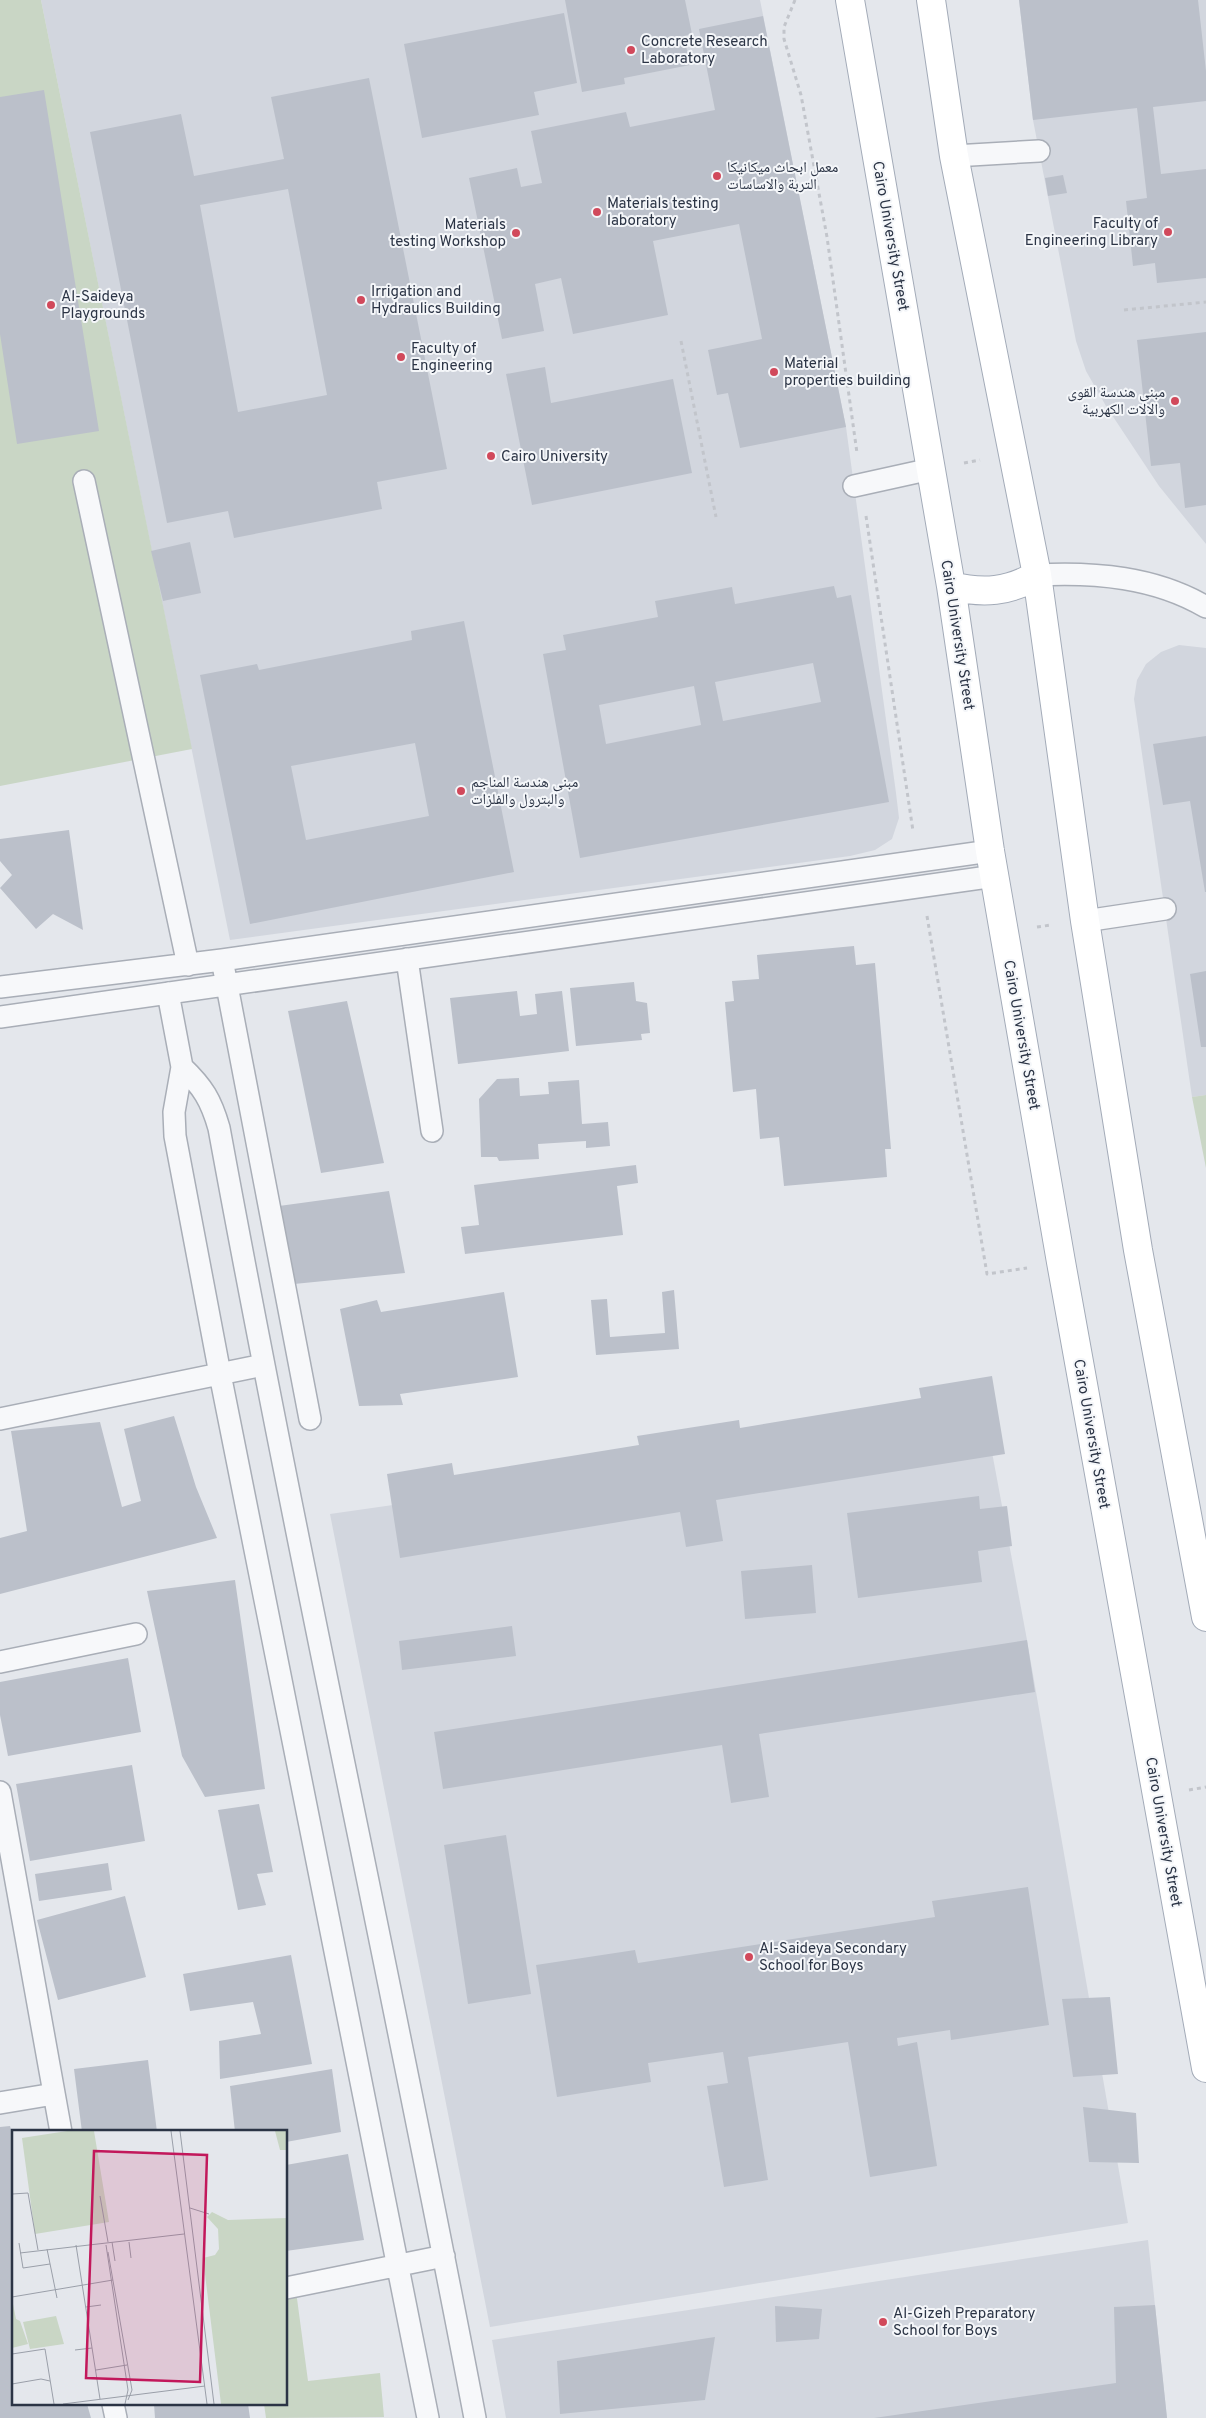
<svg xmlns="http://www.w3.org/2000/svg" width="1206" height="2418" font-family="Overpass,'Noto Naskh Arabic',sans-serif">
  <rect width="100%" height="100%" fill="#e4e7ec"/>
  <path fill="#d2d6de" d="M41,0H760L846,427L896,793L899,818L892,839L875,850L850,856L230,940Z
    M1019,0H1206V544L1159,486L1106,406L1086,371L1076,341L1033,120Z
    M1179,645L1206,648V1095L1192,1097L1134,699L1137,680L1146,664L1161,652Z
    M986,1420L1027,1640L1128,2223L490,2327L330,1514Z
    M1148,2240L1167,2418H506L492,2340Z"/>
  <path fill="#c9d6c5" d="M0,0H41L192,749L0,786Z
    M1206,1095V1168L1192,1097Z
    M296,2291L308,2381L380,2373L384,2417L266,2418L264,2404H286V2293Z"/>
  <path fill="#bbc0ca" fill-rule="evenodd" d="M565,0H685L692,34L684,36L690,65L624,78L625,84L582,92Z
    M1019,0H1198L1206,71V101L1153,107L1161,174L1206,169V278L1157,283L1155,263L1133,266L1126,201L1147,198L1137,108L1033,120Z
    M564,13L577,83L534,92L539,115L422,138L404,44Z
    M763,16L846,427L740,448L728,393L717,395L708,350L762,339L739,224L653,241L668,315L573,334L561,278L535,284L544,331L502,339L469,178L517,168L521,187L542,183L531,131L626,112L630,127L715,110L699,29Z
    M369,78L447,469L377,482L382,509L234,538L228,511L167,523L90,132L181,114L194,176L284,159L271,97ZM288,189L327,395L238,412L200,205Z
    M44,90L99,431L17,444L0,334V97Z
    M1063,175L1067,193L1048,196L1045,178Z
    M1206,332V505L1185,508L1180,463L1151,466L1137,340Z
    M545,367L551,403L673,379L692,473L532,505L506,374Z
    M190,542L201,593L163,601L151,551Z
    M834,586L837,598L851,595L889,802L580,858L543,654L566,650L563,635L658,617L655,601L732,587L735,604ZM813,663L821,702L723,721L715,682ZM694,686L701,725L606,744L599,705Z
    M464,621L514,872L250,924L200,675L257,664L259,670L412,640L411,631ZM415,743L429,816L306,840L291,766Z
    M1206,736V892H1205L1190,801L1163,805L1153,744Z
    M69,830L83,930L53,914L36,929L0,888L12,875L0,861V839Z
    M854,946L856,965L875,963L891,1149H885L887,1177L784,1186L779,1137L760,1139L756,1089L733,1092L725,1002L734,1001L732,981L759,979L757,955Z
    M1206,971V1047H1201L1190,974Z
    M634,982L636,1001L647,1003L650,1033L641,1034L642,1040L576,1046L570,988Z
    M517,991L520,1016L537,1014L535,994L562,991L569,1051L458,1064L450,998Z
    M347,1001L384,1163L321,1173L288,1011Z
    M519,1078L520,1096L549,1094L548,1082L579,1080L582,1124L608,1122L610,1146L586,1148V1141L538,1144L539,1159L499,1161L497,1157H481L479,1099L497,1079Z
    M636,1165L638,1183L617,1186L623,1235L465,1254L461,1227L479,1225L474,1185Z
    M389,1191L405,1273L294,1284L279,1206Z
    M674,1290L679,1349L596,1355L591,1300L607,1299L610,1337L665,1333L662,1292Z
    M504,1292L518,1377L400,1394L403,1405L359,1406L340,1309L377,1300L381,1312Z
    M992,1376L1005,1454L716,1500L723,1541L686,1547L680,1512L400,1558L387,1474L452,1463L454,1475L639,1445L637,1436L739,1420L740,1428L921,1398L919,1388Z
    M174,1416L196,1487L217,1538L0,1594V1538L27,1531L11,1431L100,1422L122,1507L141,1501L124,1429Z
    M979,1496L980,1509L1007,1506L1012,1546L978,1551L982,1582L858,1598L847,1513Z
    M812,1565L816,1613L745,1619L741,1571Z
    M235,1580L265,1789L205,1797L182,1756L147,1591Z
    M512,1626L516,1656L402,1670L399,1641Z
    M1027,1640L1035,1692L759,1734L769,1797L731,1803L722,1745L443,1789L434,1732Z
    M128,1658L141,1732L8,1756L0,1715V1682Z
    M132,1765L145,1841L30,1861L16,1784Z
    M259,1804L273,1872L257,1874L266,1905L238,1910L218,1810Z
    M506,1835L531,1994L468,2004L444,1845Z
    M108,1863L112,1890L39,1901L35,1874Z
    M1028,1887L1049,2025L951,2040L950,2030L897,2038L898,2046L917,2042L937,2166L870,2177L848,2042L748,2057L768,2180L724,2187L707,2086L728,2083L723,2052L648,2063L651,2082L557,2097L536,1965L635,1950L638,1963L935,1917L932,1901Z
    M125,1896L146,1977L58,2000L37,1920Z
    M291,1955L312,2064L220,2079L219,2041L261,2034L253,2002L190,2011L183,1974Z
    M1110,1997L1118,2074L1073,2077L1062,1999Z
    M148,2060L157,2132H82L74,2069Z
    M332,2069L341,2132L286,2142V2132H235L230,2086Z
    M1083,2107L1136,2113L1139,2163L1089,2162Z
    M10,2126L14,2140V2404H87L91,2418H0V2127Z
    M348,2154L364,2240L286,2251V2165Z
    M1155,2305L1167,2418H874L1116,2383L1114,2307Z
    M775,2306L822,2309L819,2339L776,2342Z
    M715,2337L705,2400L560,2414L557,2361Z
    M154,2404H248L250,2418H155Z"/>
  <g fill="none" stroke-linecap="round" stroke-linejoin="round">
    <defs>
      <path id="lane" d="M954,156L1039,151
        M84,481L188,965
        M854,486L931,469
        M1037,575C1095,572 1155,577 1206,607
        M1085,921L1165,909
        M407,959L432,1131
        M224,970L310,1419
        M0,987L222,960L990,851
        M168,993L182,1067L174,1112L175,1136L220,1374L428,2418
        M0,1017L995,876
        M182,1067C203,1087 211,1100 219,1128C298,1559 393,1987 475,2418
        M0,1419L263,1365
        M0,1662L136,1634
        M0,1792L61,2132
        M0,2103L54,2094
        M286,2288L444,2256
        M113,2404L116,2418"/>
      <path id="primary" d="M850,0L951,586L990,851L1061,1262L1206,2068
        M931,0L954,156L1037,575L1085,921L1138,1250L1206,1617
        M951,586C983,594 1009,592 1037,575"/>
    </defs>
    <use href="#lane" stroke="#a9aeb7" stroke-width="24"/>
    <use href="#primary" stroke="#a3abb8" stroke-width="30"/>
    <path stroke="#c2c5cb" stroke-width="3" stroke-dasharray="4 4" stroke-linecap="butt" d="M795,0L784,27V39L801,95L827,237L857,453
      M1124,310L1206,302
      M681,341L716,517
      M964,463L980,460
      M866,516L913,831
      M927,916L987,1274L1027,1268
      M1037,927L1051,925
      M1189,1790L1206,1787"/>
    <use href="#lane" stroke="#f7f8fa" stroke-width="21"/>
    <use href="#primary" stroke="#fff" stroke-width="28"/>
  </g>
  <g fill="#d1495b" stroke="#f4f6f9" stroke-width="2">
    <circle cx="631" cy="50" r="5"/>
    <circle cx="717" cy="176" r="5"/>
    <circle cx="597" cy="212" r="5"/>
    <circle cx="1168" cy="232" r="5"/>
    <circle cx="516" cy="233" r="5"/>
    <circle cx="361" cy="300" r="5"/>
    <circle cx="51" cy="305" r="5"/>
    <circle cx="401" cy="357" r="5"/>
    <circle cx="774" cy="372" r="5"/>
    <circle cx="1175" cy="401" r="5"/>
    <circle cx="491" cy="456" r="5"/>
    <circle cx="461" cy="791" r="5"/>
    <circle cx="749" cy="1957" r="5"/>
    <circle cx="883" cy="2322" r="5"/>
  </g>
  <g text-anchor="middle" stroke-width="4" stroke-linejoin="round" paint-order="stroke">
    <g font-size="15" fill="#2b3445" stroke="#f4f6f9" text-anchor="start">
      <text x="641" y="46">Concrete Research<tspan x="641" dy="17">Laboratory</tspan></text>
      <text x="727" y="172">معمل ابحاث ميكانيكا<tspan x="727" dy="17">التربة والاساسات</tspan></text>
      <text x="607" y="208">Materials testing<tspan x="607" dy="17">laboratory</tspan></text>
      <text x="1158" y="228" text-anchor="end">Faculty of<tspan x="1158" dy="17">Engineering Library</tspan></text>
      <text x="506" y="229" text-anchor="end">Materials<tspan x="506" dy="17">testing Workshop</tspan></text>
      <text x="371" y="296">Irrigation and<tspan x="371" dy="17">Hydraulics Building</tspan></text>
      <text x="61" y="301">Al-Saideya<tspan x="61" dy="17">Playgrounds</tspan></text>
      <text x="411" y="353">Faculty of<tspan x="411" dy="17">Engineering</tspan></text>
      <text x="784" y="368">Material<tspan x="784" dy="17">properties building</tspan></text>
      <text x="1165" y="397" text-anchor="end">مبنى هندسة القوى<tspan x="1165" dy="17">والالات الكهربية</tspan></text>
      <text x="501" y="461">Cairo University</text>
      <text x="471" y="787">مبنى هندسة المناجم<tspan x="471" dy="17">والبترول والفلزات</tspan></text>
      <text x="759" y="1953">Al-Saideya Secondary<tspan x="759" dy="17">School for Boys</tspan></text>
      <text x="893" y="2318">Al-Gizeh Preparatory<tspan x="893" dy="17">School for Boys</tspan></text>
    </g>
    <g font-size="15" fill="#2b3445" stroke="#f4f6f9">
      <text transform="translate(891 236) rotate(80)" y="5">Cairo University Street</text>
      <text transform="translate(958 635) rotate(81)" y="5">Cairo University Street</text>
      <text transform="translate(1022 1035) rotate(80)" y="5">Cairo University Street</text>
      <text transform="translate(1092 1434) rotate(80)" y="5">Cairo University Street</text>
      <text transform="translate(1164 1832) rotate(80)" y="5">Cairo University Street</text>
    </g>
  </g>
  <g transform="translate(12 2130)">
    <rect width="275" height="275" fill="#e4e7ec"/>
    <path d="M55,1H82L97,92L23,104L10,8ZM263,1H275V20H268ZM200,82L216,90L275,88V274H209L191,128L203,125L207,119L206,99L195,87ZM0,169L4,189L8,191L16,214L0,218ZM44,186L52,214L18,219L11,192Z" fill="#c9d6c5"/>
    <path fill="none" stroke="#9a9fa9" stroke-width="1" d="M159,1L195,274M168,1L202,274M0,64L16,63L26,120M88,66L96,112M178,78L197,84M100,112L103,131M117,112L119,128M7,113L11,138L38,134M64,115L88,269M94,115L116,260L113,274M35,119L45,168M96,122L120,260L116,270M8,123L172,104M0,167L101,150M74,177L89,175M63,220L80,218M0,224L33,219L42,274M84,240L115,235M0,254L29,249L38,251M51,274L193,256"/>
    <path fill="#c2185b" fill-opacity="0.15" stroke="#c2185b" stroke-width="2.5" d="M82,21L195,25L188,252L74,248Z"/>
    <rect width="275" height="275" fill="none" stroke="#2b3445" stroke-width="2.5"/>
  </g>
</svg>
